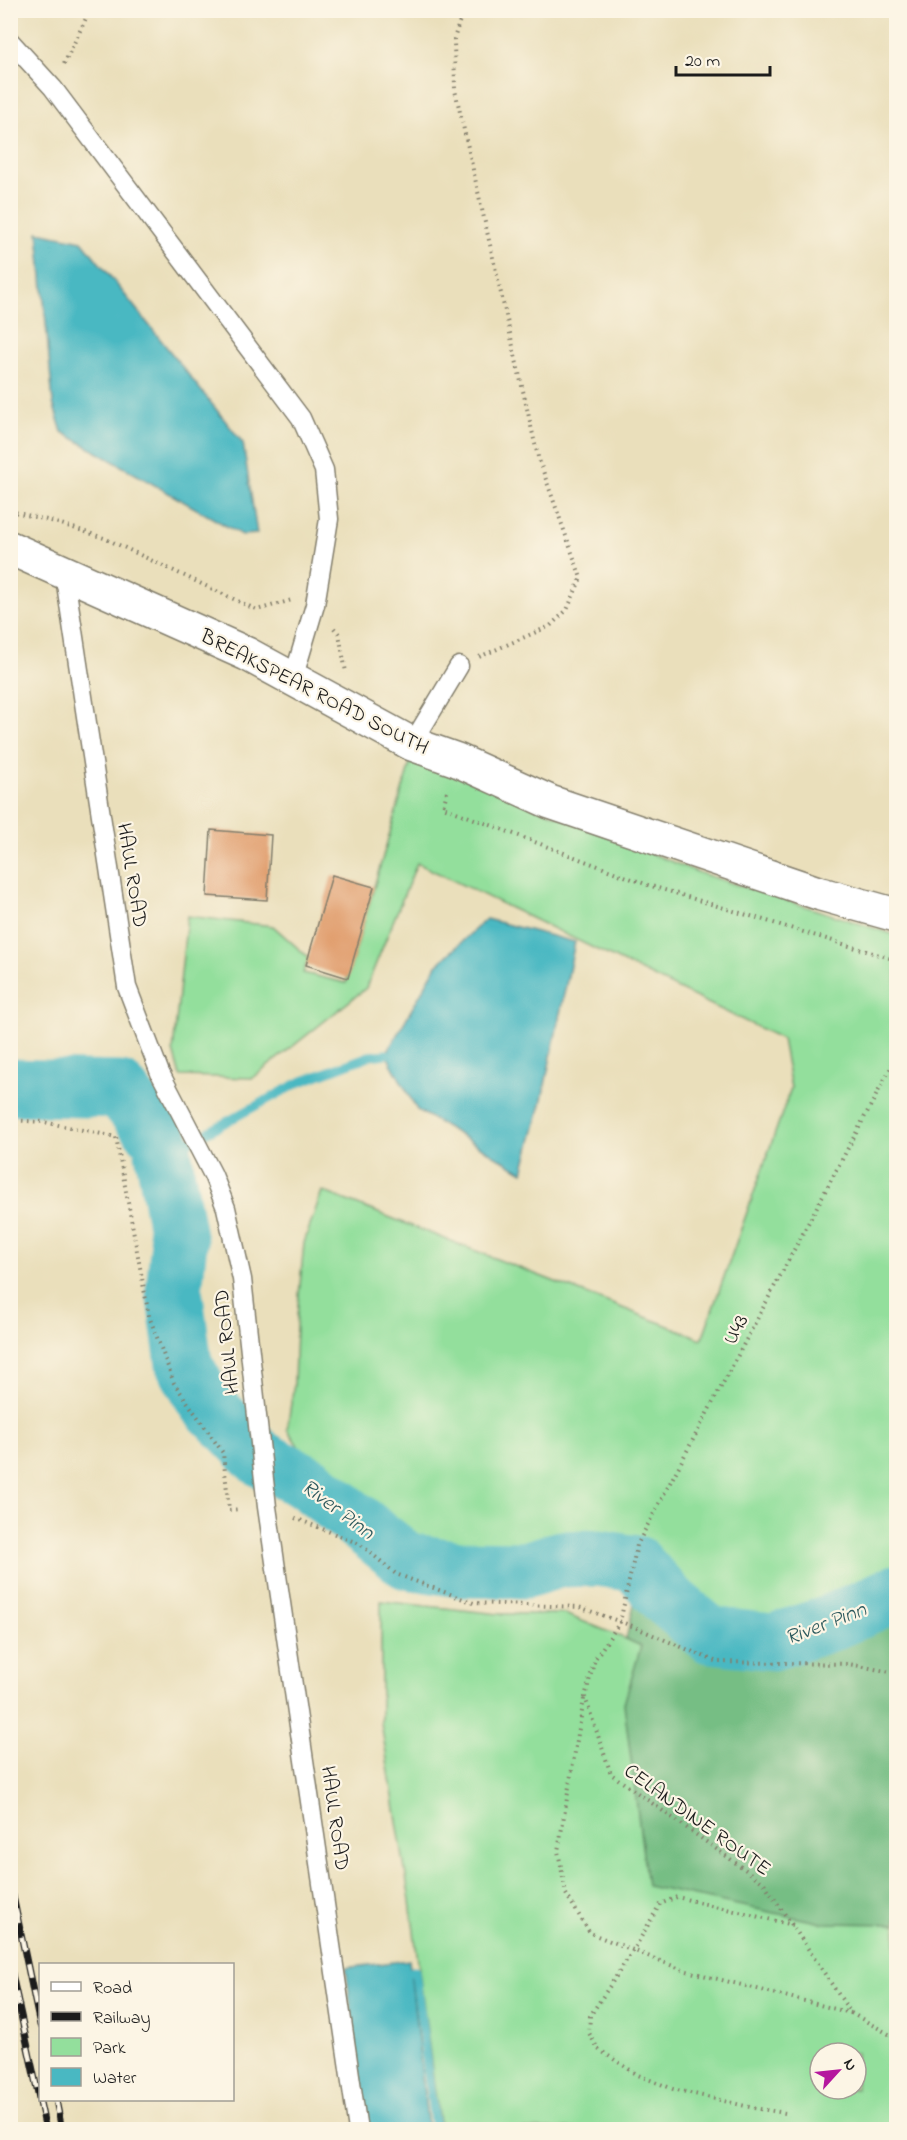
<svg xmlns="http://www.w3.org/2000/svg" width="907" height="2140" font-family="'Indie Flower',sans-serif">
  <rect width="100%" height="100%" fill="#fcf5e5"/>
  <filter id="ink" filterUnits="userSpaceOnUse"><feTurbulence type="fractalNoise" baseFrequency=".0167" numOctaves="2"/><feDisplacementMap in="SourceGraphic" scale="12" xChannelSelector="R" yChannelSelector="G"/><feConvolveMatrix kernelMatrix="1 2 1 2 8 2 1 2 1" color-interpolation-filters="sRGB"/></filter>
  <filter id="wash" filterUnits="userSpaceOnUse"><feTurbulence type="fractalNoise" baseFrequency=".008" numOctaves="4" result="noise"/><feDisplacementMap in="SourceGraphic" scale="24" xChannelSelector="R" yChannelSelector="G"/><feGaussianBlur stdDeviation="1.35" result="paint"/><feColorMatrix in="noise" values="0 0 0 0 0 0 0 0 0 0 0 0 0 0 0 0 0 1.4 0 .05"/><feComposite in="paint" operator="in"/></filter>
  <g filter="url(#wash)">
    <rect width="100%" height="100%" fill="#eadfbb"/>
    <path fill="#93df9c" stroke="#587e5c" stroke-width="1.5" fill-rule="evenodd" d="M412,757L700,873L896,935V1577L824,1615L713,1625L674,1593L645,1556L611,1544L552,1551L522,1560H458L412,1551L351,1506L317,1475L287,1429L294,1384L296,1326L304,1243L322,1191L702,1339L791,1088L782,1039L417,863L366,988L253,1078L180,1076L173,1051L187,916L273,926L309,958L303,973L346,983Z
      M381,1601L499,1614H565L641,1645L896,1701V2129H440L410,1901L381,1723ZM820,2053H856V2089H820Z"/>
    <path fill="#76be84" stroke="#496d50" stroke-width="1.5" d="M645,1556L674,1593L713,1625L824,1615L896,1577V1924L822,1923L647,1886L624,1704L641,1646L626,1639Z"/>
    <path fill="#49b8c2" stroke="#326a6f" stroke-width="1.5" d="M38,232L82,241L243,443L257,534L242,535L62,432L53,403Z
      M486,919L575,942L541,1104L523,1172L417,1110L386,1054L437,965Z
      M409,1960L428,2129H365L346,1968Z"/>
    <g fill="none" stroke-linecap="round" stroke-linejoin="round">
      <path stroke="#49b8c2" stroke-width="9" d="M161,1141L184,1145L298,1083L369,1056L386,1054
        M410,1972L415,1971L435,2130"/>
      <path stroke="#49b8c2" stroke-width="57" d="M10,1087L120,1090L161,1141L179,1242L174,1290L184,1364L206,1403L260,1458L310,1484L407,1561L459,1569L526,1570L561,1559L598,1558L636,1564L667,1599L710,1635L773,1642L828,1624L896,1593"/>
    </g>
    <g id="blocks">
      <path fill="#e09b6b" d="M211,830L271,835L267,900L207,896Z
        M332,875L374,887L348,978L306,965Z"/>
    </g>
  </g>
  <g filter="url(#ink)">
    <use href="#blocks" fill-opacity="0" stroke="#837e6c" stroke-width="1.5"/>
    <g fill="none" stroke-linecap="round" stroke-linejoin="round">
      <defs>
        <path id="service" d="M10,41L53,88L301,418L324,470L329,519L315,605L293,679
          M64,571L127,987L160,1073L213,1175L226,1208L242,1279L267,1507L358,2130
          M412,744L459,666"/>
        <path id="tertiary" d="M10,548L247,654L412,744L457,760L550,802L821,894L896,915"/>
      </defs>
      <use href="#service" stroke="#837e6c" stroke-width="21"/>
      <use href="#tertiary" stroke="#837e6c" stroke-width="36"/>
      <path stroke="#837e6c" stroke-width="4" stroke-dasharray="1.5 4.5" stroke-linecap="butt" d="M463,10L454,39L455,90L538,457L581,578L567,610L550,626L479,657
        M64,64L90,10
        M10,511L55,522L104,538L257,610L292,600
        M334,628L339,634L346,672
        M447,792L443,807L648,885L896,960
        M896,1058L637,1545L620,1622L595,1659L585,1697L611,1774L764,1883L851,2013L896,2038
        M10,1120L44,1122L116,1137L149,1316L174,1383L223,1453L229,1510L241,1509
        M295,1518L360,1544L396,1574L474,1603L579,1607L632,1626L717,1662L849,1664L896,1673
        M584,1699L558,1851L566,1894L590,1933L683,1970L851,2013
        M785,2113L754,2108L673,2089L638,2075L598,2049L589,2033L590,2016L636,1946L660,1904L677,1897L793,1925"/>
      <use href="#service" stroke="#fff" stroke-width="18"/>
      <use href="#tertiary" stroke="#fff" stroke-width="33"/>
      <defs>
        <path id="rail" d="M10,1882L40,2025
          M10,1965L46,2130
          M56,2100L62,2130"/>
      </defs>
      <use href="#rail" stroke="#1c1c1c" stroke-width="7"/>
      <use href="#rail" stroke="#fcf5e5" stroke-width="4.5" stroke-dasharray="14" stroke-linecap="butt"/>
    </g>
  </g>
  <g text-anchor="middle" stroke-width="4.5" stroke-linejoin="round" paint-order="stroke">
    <g font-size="21" fill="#1c1c1c" stroke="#fcf5e5">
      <text transform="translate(315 691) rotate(27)" y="7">BREAKSPEAR ROAD SOUTH</text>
      <text transform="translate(133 875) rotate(81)" y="7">HAUL ROAD</text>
      <text transform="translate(735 1329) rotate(-62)" y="7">U43</text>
      <text transform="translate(226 1342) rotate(-96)" y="7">HAUL ROAD</text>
      <text transform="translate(336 1818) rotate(82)" y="7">HAUL ROAD</text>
      <text transform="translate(698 1819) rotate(36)" y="7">CELANDINE ROUTE</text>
    </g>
    <g font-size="22" font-style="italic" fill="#2e5a5e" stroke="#fcf5e5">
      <text transform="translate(339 1508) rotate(37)" y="8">River Pinn</text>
      <text transform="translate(825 1622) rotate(-21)" y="8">River Pinn</text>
    </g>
  </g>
  <rect width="907" height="2140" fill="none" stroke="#fcf5e5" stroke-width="36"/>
  <rect x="39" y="1963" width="195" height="138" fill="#fcf5e5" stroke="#a29e95" stroke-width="1.5"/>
  <rect x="51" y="1982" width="30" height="9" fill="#ffffff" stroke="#a29e95" stroke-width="1.5"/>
  <text x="93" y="1993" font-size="18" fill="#1c1c1c">Road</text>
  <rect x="51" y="2012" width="30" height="9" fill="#1c1c1c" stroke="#a29e95" stroke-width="1.5"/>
  <text x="93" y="2023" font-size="18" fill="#1c1c1c">Railway</text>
  <rect x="51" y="2038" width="30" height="18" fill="#93df9c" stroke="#a29e95" stroke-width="1.5"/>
  <text x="93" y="2053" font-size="18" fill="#1c1c1c">Park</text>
  <rect x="51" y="2068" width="30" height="18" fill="#49b8c2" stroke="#a29e95" stroke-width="1.5"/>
  <text x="93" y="2083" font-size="18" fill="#1c1c1c">Water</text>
  <g transform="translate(838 2071) rotate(63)"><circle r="28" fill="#fcf5e5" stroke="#a29e95" stroke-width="1.5"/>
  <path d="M0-4.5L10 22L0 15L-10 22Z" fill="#b5179e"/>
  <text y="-9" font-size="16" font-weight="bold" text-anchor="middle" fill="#1c1c1c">N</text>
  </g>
  <path d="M676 66v9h94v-9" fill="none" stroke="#1c1c1c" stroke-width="3"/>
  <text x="685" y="66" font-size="18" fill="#1c1c1c" stroke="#fcf5e5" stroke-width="4.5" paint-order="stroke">20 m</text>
</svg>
